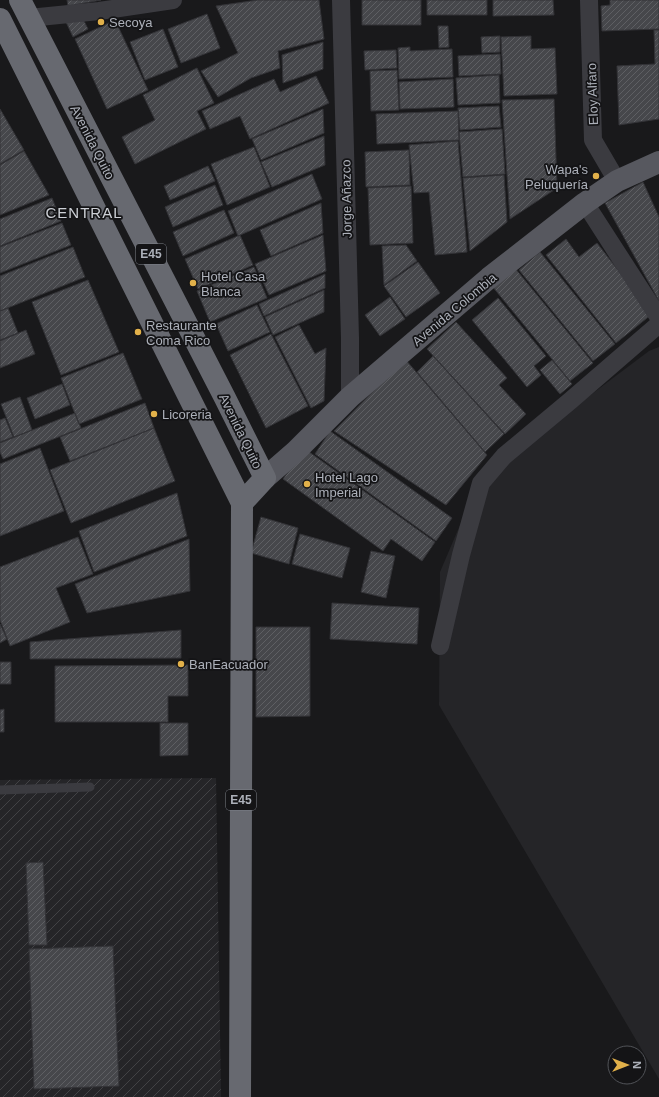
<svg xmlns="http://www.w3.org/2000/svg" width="659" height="1097" font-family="Helvetica,sans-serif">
  <defs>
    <pattern id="industrial-furrows" width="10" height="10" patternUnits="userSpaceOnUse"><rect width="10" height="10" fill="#252528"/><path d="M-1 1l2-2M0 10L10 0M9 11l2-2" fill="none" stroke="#424245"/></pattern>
    <pattern id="building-hatch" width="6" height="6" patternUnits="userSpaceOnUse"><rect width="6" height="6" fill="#46474b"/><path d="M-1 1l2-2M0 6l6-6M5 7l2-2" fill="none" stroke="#5e5f63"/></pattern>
  </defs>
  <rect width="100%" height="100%" fill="#19191b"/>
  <path fill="#252528" d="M659,347V1079L439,705L440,572L480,478L649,351Z"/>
  <path fill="url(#industrial-furrows)" d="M216,778L221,1097H0V780Z"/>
  <path fill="url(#building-hatch)" stroke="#333337" d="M67,0H101L68,6Z
    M258,0H319L324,39L278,51L280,68L251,78L218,97L201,71L238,53L216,6Z
    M362,0H421V25H362Z
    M427,0H487V15H427Z
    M493,0H553L554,15L493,16Z
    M610,0H659V29L602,31L601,6L610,5Z
    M207,14L220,48L181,63L168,29Z
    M81,15L88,29L73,37L66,22Z
    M115,20L148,90L107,109L75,39Z
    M438,26H448L449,47L439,48Z
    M163,29L178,67L145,80L130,42Z
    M654,30H659V119L619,125L617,66L655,64Z
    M500,36V52L482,53L481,37Z
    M531,36V49L555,48L557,94L504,96L501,37Z
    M323,42V69L283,83L282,55Z
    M410,47V51L452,49L453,77L399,79L398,48Z
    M396,50L397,68L365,70L364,51Z
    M500,54L501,74L459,76L458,56Z
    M197,68L214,103L197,111L206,129L135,164L122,137L155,120L143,95Z
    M397,70L399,110L371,111L370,71Z
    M499,75L500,103L458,105L456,78Z
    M316,76L329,103L250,139L240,116L210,129L202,111L274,79L280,92Z
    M453,79L454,107L400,109L399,82Z
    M554,99L557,188L510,219L502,100Z
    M499,106L501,127L460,130L458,108Z
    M0,109L24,150L0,164Z
    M323,109L324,133L261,160L252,139Z
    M458,111L459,140L377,144L376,114Z
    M502,129L505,174L463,177L459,132Z
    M324,136L325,165L272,187L261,162Z
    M458,141L467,252L435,255L429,192L414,193L409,145Z
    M254,147L270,187L227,205L211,164Z
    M409,150L410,185L366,187L365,152Z
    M24,151L49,195L0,215V165Z
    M208,166L215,181L170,200L164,186Z
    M312,174L322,199L238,236L228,211Z
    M504,175L507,222L470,251L463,178Z
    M643,182L659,217V301L605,203Z
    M215,185L223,205L173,227L165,207Z
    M411,186L413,243L370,245L368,188Z
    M52,198L61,221L0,246V219Z
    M321,203L323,233L271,256L260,230Z
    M224,210L234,233L183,256L173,232Z
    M62,223L71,245L0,273V247Z
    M240,235L253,265L198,289L185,259Z
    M323,235L326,271L269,295L255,264Z
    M566,239L579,257L597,243L652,314L616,343L546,255Z
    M406,245L417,261L384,285L382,246Z
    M73,247L85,277L0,311V276Z
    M540,252L615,344L593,361L519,270Z
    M418,262L440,293L406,317L384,286Z
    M254,267L267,298L210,322L197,291Z
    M514,267L593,363L570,381L492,286Z
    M325,274V288L264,316L259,304Z
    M88,280L119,352L61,375L32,302Z
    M324,290V312L273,335L265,317Z
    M390,297L405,319L380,336L365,315Z
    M498,298L546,356L534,366L541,375L527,387L472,320Z
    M257,305L270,332L228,351L216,324Z
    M8,308L18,333L0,340V311Z
    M456,322L507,378L499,385L526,414L505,434L427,349Z
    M299,325L315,354L326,348L324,401L311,408L275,337Z
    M26,330L35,354L0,368V341Z
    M271,334L308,406L266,428L230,355Z
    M123,353L142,399L79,424L61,378Z
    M433,356L504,434L485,452L417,372Z
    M405,359L487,455L446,505L334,431Z
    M552,360L572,384L560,394L540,370Z
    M62,384L70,405L35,419L27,398Z
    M20,397L32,430L14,437L1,404Z
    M145,403L154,428L70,461L60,437Z
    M75,413L81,428L3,459L0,452V443Z
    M5,418L13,437L0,442V420Z
    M154,428L175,481L71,523L50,470Z
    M330,431L452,518L436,541L315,454Z
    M40,448L64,511L0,536V464Z
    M305,449L435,542L422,561L391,539L383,551L283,479Z
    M177,493L187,536L94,572L79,531Z
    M261,517L298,528L289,564L251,553Z
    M300,534L350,548L342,578L292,564Z
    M78,537L93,574L56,588L70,622L10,646L0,620V567Z
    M189,539L190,591L87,613L75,584Z
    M371,551L395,556L386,598L361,592Z
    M332,603L419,608L417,644L330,639Z
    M0,624L7,639L0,643Z
    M256,627H310V716L256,717Z
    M181,630V658L30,659V642Z
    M0,662H11V684H0Z
    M188,665V696H168V722H55V666Z
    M4,709V732H0V710Z
    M160,723H188V755L160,756Z
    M43,862L47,945H29L26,863Z
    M113,946L119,1086L34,1089L29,949Z"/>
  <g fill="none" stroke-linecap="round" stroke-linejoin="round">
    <path stroke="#3b3b40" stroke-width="9" d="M0,790L90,787"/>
    <path stroke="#3b3b40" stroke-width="18" d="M341,0L350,338V397
      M589,0L593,140L617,181
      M29,18L99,11L173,0
      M585,203L659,318
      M440,646L461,555L481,483L504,456L570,401L659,324"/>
    <path stroke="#57585f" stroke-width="22" d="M265,478L296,451L350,397L489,278L585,203L617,181L659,162"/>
    <path stroke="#676970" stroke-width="22" d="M20,0L225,398L265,478L242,503
      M0,19L242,503L240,1097"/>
  </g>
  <g fill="#e2b14a" stroke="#141416" stroke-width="1.5">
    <circle cx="101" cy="22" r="4"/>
    <circle cx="596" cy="176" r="4"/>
    <circle cx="193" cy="283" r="4"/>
    <circle cx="138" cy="332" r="4"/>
    <circle cx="154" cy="414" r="4"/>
    <circle cx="307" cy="484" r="4"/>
    <circle cx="181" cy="664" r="4"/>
  </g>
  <g text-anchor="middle" stroke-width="3.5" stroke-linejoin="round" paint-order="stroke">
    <g fill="#141416" stroke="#7f8289" stroke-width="1">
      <rect x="136" y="244" width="30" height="20" rx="3"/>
      <rect x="226" y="790" width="30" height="20" rx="3"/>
    </g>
    <g font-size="12" font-weight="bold" fill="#adb1ba">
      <text x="151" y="258">E45</text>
      <text x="241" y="804">E45</text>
    </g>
    <g font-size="13" fill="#adb1ba" stroke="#141416" text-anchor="start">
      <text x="109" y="27">Secoya</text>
      <text x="588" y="174" text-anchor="end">Wapa's<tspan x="588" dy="15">Peluquería</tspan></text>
      <text x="201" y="281">Hotel Casa<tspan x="201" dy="15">Blanca</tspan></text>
      <text x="146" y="330">Restaurante<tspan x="146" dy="15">Coma Rico</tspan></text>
      <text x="162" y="419">Licoreria</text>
      <text x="315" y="482">Hotel Lago<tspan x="315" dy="15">Imperial</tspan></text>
      <text x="189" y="669">BanEacuador</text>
    </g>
    <g font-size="13" fill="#adb1ba" stroke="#141416">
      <text transform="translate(592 94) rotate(-92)" y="5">Eloy Alfaro</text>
      <text transform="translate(93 142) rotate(63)" y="5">Avenida Quito</text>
      <text transform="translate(346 199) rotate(-91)" y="5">Jorge Añazco</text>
      <text transform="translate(454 309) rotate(-40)" y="5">Avenida Colombia</text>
      <text transform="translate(241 431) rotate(64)" y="5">Avenida Quito</text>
    </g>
    <g font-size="15" letter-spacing="1" fill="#cdd0d6" stroke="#141416">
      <text x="84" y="218">CENTRAL</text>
    </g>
  </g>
  <g transform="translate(627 1065) rotate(90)"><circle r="19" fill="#141416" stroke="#515358"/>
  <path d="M0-3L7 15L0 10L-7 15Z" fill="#e2b14a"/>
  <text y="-6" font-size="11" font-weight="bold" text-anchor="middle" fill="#adb1ba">N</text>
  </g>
</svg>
